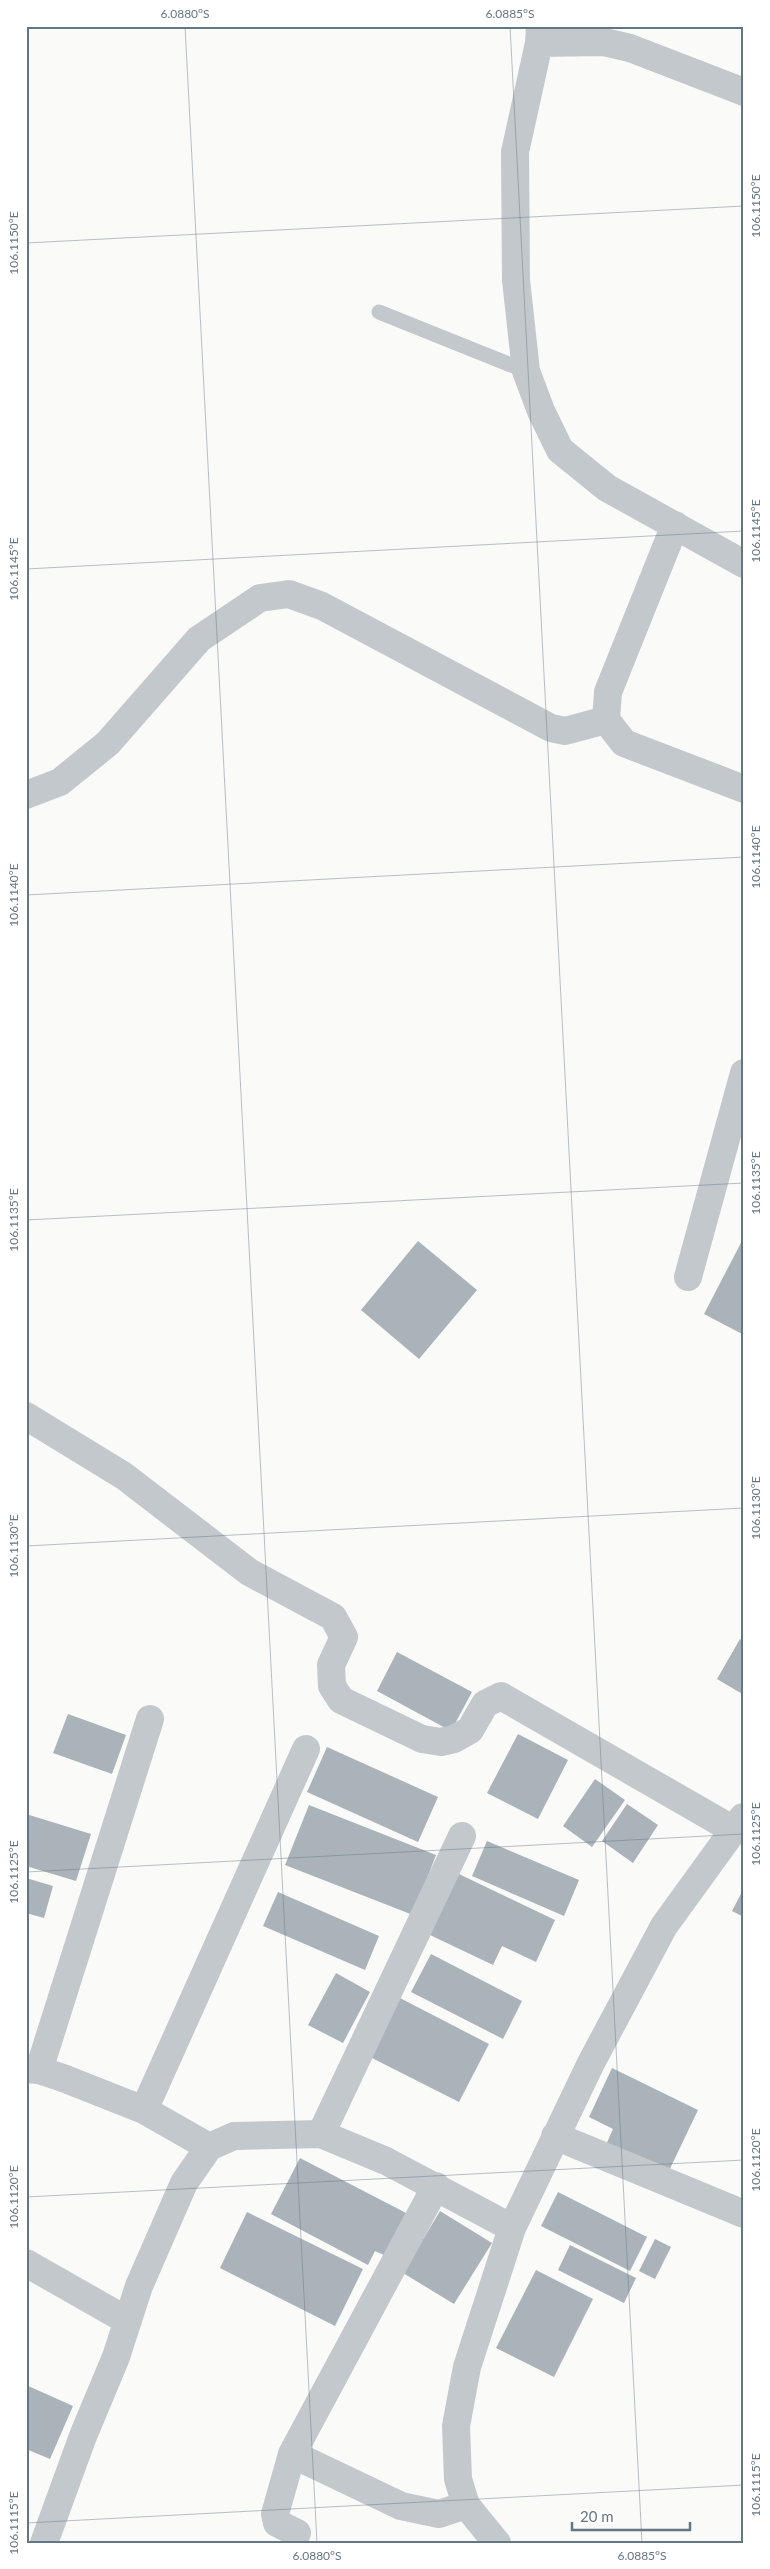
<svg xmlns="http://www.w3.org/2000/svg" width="770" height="2569" font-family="Lato,sans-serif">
  <rect width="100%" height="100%" fill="#fafaf8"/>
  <path fill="#aab3b9" d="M744,1237V1335L704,1314Z
    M418,1241L477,1290L419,1359L361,1310Z
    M740,1639L744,1642V1695L717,1679Z
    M397,1652L472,1692L451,1731L377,1691Z
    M68,1714L126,1735L112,1774L53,1753Z
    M518,1734L568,1760L538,1819L487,1793Z
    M327,1747L438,1797L418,1842L307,1792Z
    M595,1779L625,1800L592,1847L563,1826Z
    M627,1804L658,1825L633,1863L602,1841Z
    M309,1805L436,1855L413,1915L285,1865Z
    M26,1814L91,1834L76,1881L26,1866Z
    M487,1841L579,1880L564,1916L472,1876Z
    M459,1874L555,1920L536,1962L502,1946L493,1965L430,1935Z
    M26,1878L53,1886L44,1918L26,1913Z
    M744,1888V1917L732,1911Z
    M278,1892L379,1936L365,1970L263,1926Z
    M431,1954L522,2001L503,2039L411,1992Z
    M336,1973L370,1992L343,2043L308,2025Z
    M398,1997L489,2044L459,2102L368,2056Z
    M612,2068L698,2110L666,2177L605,2147L613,2129L589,2117Z
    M300,2158L406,2213L384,2255L375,2251L368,2265L271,2214Z
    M558,2192L647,2237L630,2271L541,2226Z
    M440,2211L492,2243L454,2304L403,2273Z
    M247,2212L363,2269L335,2326L220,2268Z
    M655,2239L671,2247L655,2279L639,2271Z
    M570,2245L636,2278L624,2303L558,2270Z
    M536,2270L593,2299L554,2377L496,2348Z
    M26,2385L73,2406L50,2459L26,2449Z"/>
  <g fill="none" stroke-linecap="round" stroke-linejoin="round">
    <path stroke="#c3c8cc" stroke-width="15" d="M379,312L526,371"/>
    <path stroke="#c3c8cc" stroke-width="28" d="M540,26L539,43L515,152L516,280L526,371L541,411L560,450L607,488L744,564
      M539,43L604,42L630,48L744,92
      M675,525L608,692L606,720L624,743L744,789
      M26,795L60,782L108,743L199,639L260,598L289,594L322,606L551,728L565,731L606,720
      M688,1277L744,1073
      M26,1416L124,1476L249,1572L333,1617L344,1637L331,1665L332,1686L341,1700L422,1739L441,1742L454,1739L470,1730L485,1704L501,1696L732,1829
      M26,2069L39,2070L63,2078L144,2110L209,2147
      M39,2070L150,1719
      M144,2110L306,1749
      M321,2134L462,1836
      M555,2136L744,2214
      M26,2263L128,2321
      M292,2454L401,2506L439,2514L466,2505
      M297,2533L277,2523L275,2514L292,2454L436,2186
      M44,2543L83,2436L116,2357L139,2286L184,2183L209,2147L234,2136L321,2134L386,2161L512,2228
      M497,2543L466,2505L458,2479L456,2426L467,2367L512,2228L591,2063L664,1926L743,1817"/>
  </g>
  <path fill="none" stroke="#657683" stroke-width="1" stroke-opacity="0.45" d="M185,26L317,2543M510,26L642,2543M26,243L744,206M26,569L744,531M26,895L744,857M26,1220L744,1183M26,1546L744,1508M26,1872L744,1834M26,2197L744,2160M26,2523L744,2485"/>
  <rect width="770" height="2569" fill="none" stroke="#ffffff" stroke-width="55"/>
  <path d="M572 2522v8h118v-8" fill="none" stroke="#657683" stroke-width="2.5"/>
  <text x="580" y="2522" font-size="15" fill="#657683" stroke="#ffffff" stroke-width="4" paint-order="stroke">20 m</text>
  <rect x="28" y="28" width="714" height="2514" fill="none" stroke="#657683" stroke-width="2"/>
  <g font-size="12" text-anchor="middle" fill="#657683">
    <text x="185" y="18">6.0880°S</text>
    <text x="510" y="18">6.0885°S</text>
    <text transform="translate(756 206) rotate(-90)" y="4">106.1150°E</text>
    <text transform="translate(14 243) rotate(-90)" y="4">106.1150°E</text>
    <text transform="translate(756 531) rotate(-90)" y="4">106.1145°E</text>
    <text transform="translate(14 569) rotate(-90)" y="4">106.1145°E</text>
    <text transform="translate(756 857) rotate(-90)" y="4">106.1140°E</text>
    <text transform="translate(14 895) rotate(-90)" y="4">106.1140°E</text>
    <text transform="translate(756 1183) rotate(-90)" y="4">106.1135°E</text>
    <text transform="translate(14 1220) rotate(-90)" y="4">106.1135°E</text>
    <text transform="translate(756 1508) rotate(-90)" y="4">106.1130°E</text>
    <text transform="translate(14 1546) rotate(-90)" y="4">106.1130°E</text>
    <text transform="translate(756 1834) rotate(-90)" y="4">106.1125°E</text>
    <text transform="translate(14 1872) rotate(-90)" y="4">106.1125°E</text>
    <text transform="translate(756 2160) rotate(-90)" y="4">106.1120°E</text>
    <text transform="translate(14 2197) rotate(-90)" y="4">106.1120°E</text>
    <text transform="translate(756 2485) rotate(-90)" y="4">106.1115°E</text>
    <text transform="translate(14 2523) rotate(-90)" y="4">106.1115°E</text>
    <text x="317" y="2560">6.0880°S</text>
    <text x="642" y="2560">6.0885°S</text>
  </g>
</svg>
